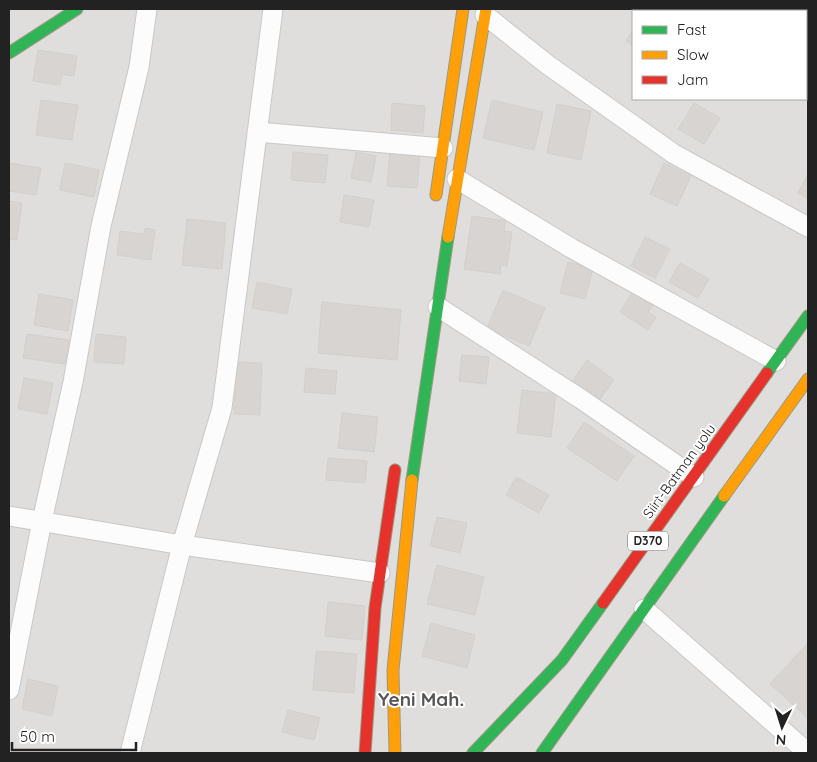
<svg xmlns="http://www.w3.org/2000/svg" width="817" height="762" font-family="Quicksand,sans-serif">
  <rect width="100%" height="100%" fill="#f0eeeb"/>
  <path fill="#dfdedc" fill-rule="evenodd" d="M9,9H808V753H9ZM633,11H806V99H633Z"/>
  <path fill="#d7d4d2" stroke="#d3d0cc" d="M647,9H660L664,11H645Z
    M754,9H793L792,11H753Z
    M806,20L808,21V48L806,47Z
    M633,30V46L626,41Z
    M38,50L77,56L74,76L62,74L60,85L33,81Z
    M41,100L78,105L72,140L36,135Z
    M492,100L543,112L534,150L483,138Z
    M392,103L425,106L423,133L391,130Z
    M694,103L720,118L704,144L678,129Z
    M557,104L591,111L581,160L547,153Z
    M390,150L420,153L417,188L387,186Z
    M293,152L328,155L325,183L291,180Z
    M356,152L376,156L371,182L351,178Z
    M9,163L41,168L36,195L9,191Z
    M65,163L99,170L94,197L60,190Z
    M664,163L691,176L677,206L650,194Z
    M808,174V199L798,193Z
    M344,195L374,200L369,227L340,222Z
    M9,201L22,203L17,240L9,239Z
    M472,216L506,221L504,231L512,232L507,266L501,265L500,274L464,269Z
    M187,219L226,223L222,269L182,265Z
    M145,228L155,230L151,260L117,255L120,231L144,234Z
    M645,237L670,249L655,278L631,266Z
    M568,262L593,268L585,299L560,293Z
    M680,263L709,279L698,298L669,282Z
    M257,282L292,289L287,314L252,308Z
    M503,290L545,308L529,346L487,328Z
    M633,291L654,304L648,312L656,317L648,330L620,312Z
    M39,294L73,300L68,331L34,325Z
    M322,302L401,310L397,360L318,353Z
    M27,334L69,340L65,364L23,358Z
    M96,334L126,337L124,364L94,362Z
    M462,355L489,357L486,384L459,381Z
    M587,360L614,380L598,402L571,383Z
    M236,362L262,363L260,415L234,414Z
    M306,368L337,371L335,394L304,392Z
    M24,378L53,383L47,414L18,409Z
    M522,390L556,394L551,437L517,433Z
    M342,413L378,417L374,452L338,448Z
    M584,422L634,456L617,481L567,448Z
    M328,458L367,461L365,483L326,480Z
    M516,477L549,495L539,513L506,495Z
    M437,517L467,523L460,553L430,546Z
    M437,565L484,577L475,615L427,604Z
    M328,602L365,606L362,640L325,636Z
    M431,623L475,635L467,668L422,656Z
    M808,643V718L770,684Z
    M316,651L357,654L354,693L313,690Z
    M28,679L58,686L52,716L22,709Z
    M288,710L320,718L314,740L282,732Z"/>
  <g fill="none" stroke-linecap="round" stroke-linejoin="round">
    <defs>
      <path id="street" d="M697,9L702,11
        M485,15L548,65L674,154L808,227
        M806,66L808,67
        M257,132L443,148
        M457,179L571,248L776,361
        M438,307L581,399L694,477
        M9,516L182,545L380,573
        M644,609L808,753
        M9,690L42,521L73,382L101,226L139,67L147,9
        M130,753L182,545L222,408L273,9"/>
      <path id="fast" d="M9,53L77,9
        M767,373L808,316
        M412,480L448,237
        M473,753L562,660L603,603
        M542,753L724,496"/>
      <path id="slow" d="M436,195L463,9
        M448,237L486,9
        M724,496L808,379
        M395,753L393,670L412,480"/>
      <path id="jam" d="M603,603L767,373
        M365,753L375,608L395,470"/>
    </defs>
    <use href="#street" stroke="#c9c8c7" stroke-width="21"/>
    <use href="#fast" stroke="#999a82" stroke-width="13"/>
    <use href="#slow" stroke="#999a82" stroke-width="13"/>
    <use href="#jam" stroke="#999a82" stroke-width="13"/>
    <use href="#street" stroke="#fdfcfc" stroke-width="19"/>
    <use href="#fast" stroke="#30b455" stroke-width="11"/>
    <use href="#slow" stroke="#ff9f0a" stroke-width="11"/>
    <use href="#jam" stroke="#e5322d" stroke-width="11"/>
  </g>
  <g text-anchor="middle" stroke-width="4" stroke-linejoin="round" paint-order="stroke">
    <rect fill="#fff" stroke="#646464" stroke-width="1" x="628" y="531.5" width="40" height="19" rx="4"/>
    <g font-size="12" font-weight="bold" fill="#222">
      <text x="648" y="545">D370</text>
    </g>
    <g font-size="14" fill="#222" stroke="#fff">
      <text transform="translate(679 471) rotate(-54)" y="5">Siirt-Batman yolu</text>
    </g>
    <g font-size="19" font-weight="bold" fill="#555" stroke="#fff">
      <text x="421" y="706">Yeni Mah.</text>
    </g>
  </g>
  <rect width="817" height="762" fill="none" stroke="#222222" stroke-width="20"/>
  <rect x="632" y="10" width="175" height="90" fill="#ffffff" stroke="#a7a7a7"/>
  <rect x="642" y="26" width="25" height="8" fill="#30b455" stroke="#a7a7a7"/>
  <text x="677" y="35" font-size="15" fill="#222222">Fast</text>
  <rect x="642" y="51" width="25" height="8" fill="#ff9f0a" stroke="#a7a7a7"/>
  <text x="677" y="60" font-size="15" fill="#222222">Slow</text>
  <rect x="642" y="76" width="25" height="8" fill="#e5322d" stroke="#a7a7a7"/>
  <text x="677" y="85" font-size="15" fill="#222222">Jam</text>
  <g transform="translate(782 727) rotate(184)" stroke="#ffffff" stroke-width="4" paint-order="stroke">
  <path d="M0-4L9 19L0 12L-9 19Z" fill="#222222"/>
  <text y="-8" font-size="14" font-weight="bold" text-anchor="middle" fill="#222222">N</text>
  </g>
  <path d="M12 742v8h124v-8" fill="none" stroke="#222222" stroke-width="2.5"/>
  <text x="20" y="742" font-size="15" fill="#222222" stroke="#ffffff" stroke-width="4" paint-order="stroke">50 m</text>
</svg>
